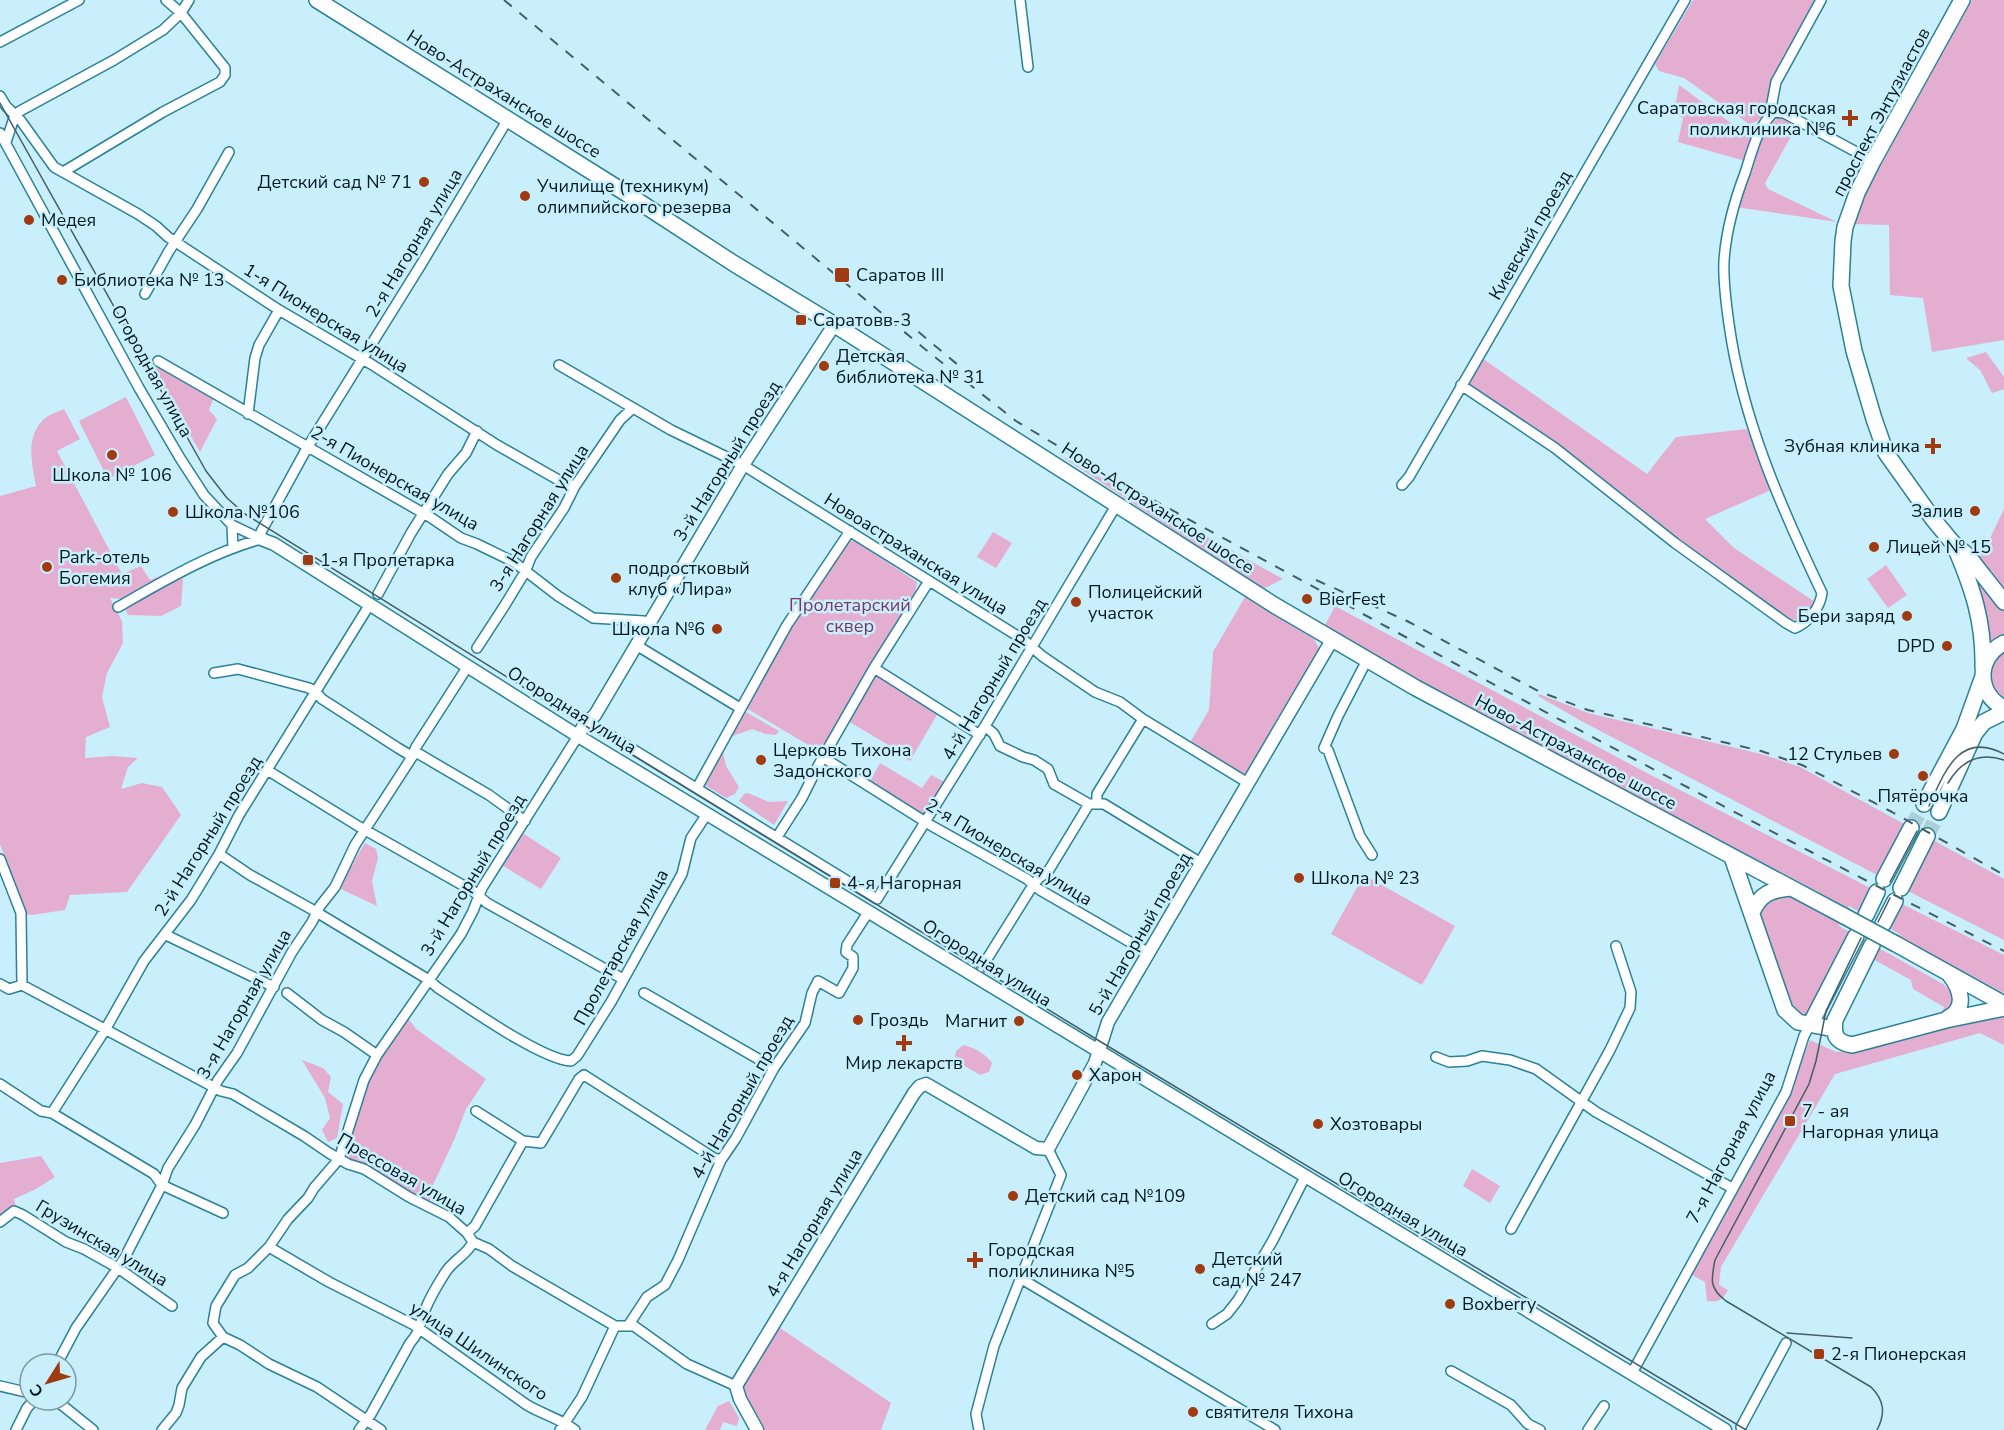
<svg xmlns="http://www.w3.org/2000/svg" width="2004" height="1430" font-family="'Nunito Sans',sans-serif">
  <rect width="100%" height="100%" fill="#c9effc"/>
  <path fill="#e4aed1" d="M1693,0H1817L1771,82L1768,102L1762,117L1756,122L1749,124L1684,78L1659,71L1655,64Z
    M1972,0H2004V340L1932,352L1923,298L1890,295L1889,225L1853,224L1864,196Z
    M1679,85L1750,137L1751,146L1745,161L1678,142L1683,118L1674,113Z
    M1783,117L1798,124L1765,183L1768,189L1837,222L1736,207L1768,123Z
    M1986,352L2004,377V389L1992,393L1980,370L1966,358Z
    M1482,358L1647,474L1676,437L1747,429L1771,490L1705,519L1734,548L1815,602L1805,619L1799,621L1787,618L1738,584L1467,384Z
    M160,364L214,397L209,410L217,419L200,452L154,372Z
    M126,397L155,455L108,479L79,421Z
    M64,409L80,439L57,451L122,574L141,566L150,580L169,572L183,579L181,606L161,616L128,615L121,599L110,598L122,621L123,643L107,673L102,697L110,727L86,737L85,758L112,756L138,758L128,767L121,789L142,783L162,787L181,815L127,892L70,895L65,910L32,915L24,914L0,844V496L36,486C32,464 25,438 43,420C48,415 57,412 64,409Z
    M1058,454L1283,579L1263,589Z
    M2004,509V595L1976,559L1983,553Z
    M993,532L1012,543L996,568L977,557Z
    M847,541H855L917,582L915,594L874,658L820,752L746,708L809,597Z
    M1966,560L2004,609V635L1989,645Z
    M1886,565L1907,595L1888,608L1867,579Z
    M1245,597L1314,639L1320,650L1247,776H1243L1191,741L1209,710L1213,652Z
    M1335,606L1645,772L1872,889L1860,912L1849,906L1848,908L1420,681L1324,627Z
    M2004,652V697C1987,685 1986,663 2004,652Z
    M878,676L938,713L910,761L889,749L890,746L848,721L874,677Z
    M1539,694L1588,713L1761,754L1800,767L1906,825L1879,876L1583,722L1538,696Z
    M746,712L779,731L776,735L765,734L752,729L730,737Z
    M723,752L726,766L739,787L735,794L726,798L705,785Z
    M880,763L922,788L931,775L945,782L926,814L921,816L869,783Z
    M748,793L769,802L788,801L774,825L739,801L744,794Z
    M521,832L561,858L541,889L500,864Z
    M1931,839L2004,879V940L1904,889Z
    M365,843L376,849L378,858L372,881L377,906L341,889L349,870Z
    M1364,875L1455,926L1422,985L1331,934Z
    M1784,893L1840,922L1839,926L1853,934L1810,1015L1803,1018L1788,1007L1757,912L1758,905Z
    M1898,902L2004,955V993L1899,938L1901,935L1886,926Z
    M1877,947L1943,984L1951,992L1954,1000L1950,1009L1942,1013L1944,1007L1913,989L1911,980L1871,958Z
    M2004,1014V1045L1980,1033L1835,1074L1721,1267L1719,1285L1728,1290C1722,1301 1719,1302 1707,1301L1705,1282L1690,1274L1788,1093L1810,1040L1836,1052L1854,1050L1943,1026Z
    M408,1018L416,1029L486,1079L466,1109L455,1138L431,1189L430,1206L344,1158L343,1153L366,1081L381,1056Z
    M963,1045C974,1047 986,1054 992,1063L989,1072L980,1075L961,1064L955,1057L956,1051Z
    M302,1060L323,1068L331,1077L328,1092L343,1104L337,1138L328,1142L322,1130L330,1118L325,1098Z
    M41,1156L55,1177L36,1189L14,1199L16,1207L0,1219V1163Z
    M1472,1169L1500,1186L1490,1203L1463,1186Z
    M777,1326L891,1403L881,1430H760C752,1413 741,1397 745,1377Z
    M729,1401L739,1418L737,1426L723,1422L720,1430H705L718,1406Z"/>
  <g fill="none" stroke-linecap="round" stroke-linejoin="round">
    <path stroke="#abcfdb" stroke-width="15" stroke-dasharray="15 8" stroke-linecap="butt" d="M1911,828L1924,804
      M1927,836L1939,812"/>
    <defs>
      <path id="minor" d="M1020,0L1028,67
        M0,42L79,0
        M0,96L6,106L21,121L54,167L138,214L156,226L168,237L279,310L371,364L497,445L562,482L575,486
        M1774,112L1784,113L1873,161
        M0,133L139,388L180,458L204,495L232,525L261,539
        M6,142L15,115L20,111L114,60L163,30L181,13L189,0
        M63,172L163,112L220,82L225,75V68L181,13L166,0
        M145,294L169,251L197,209L229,152
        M158,361L430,517L461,538L477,544L514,562L558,596L593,618L644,621L649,624
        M559,365L671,430L743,465L1024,640L1042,656L1095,692L1120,702L1143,719L1248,783
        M1461,385L1555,448L1675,543L1786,623L1795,628C1809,622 1820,608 1822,593C1781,507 1742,419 1729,324C1726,303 1723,282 1724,261C1726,230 1734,202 1745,173C1752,152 1757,127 1774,112L1772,103L1776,82L1821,0
        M248,414L255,358L259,345L279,310
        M1402,485L1409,477L1685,0
        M232,525L233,548
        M261,539V532L307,448L422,263L508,119
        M378,594L411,533L448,474L466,453L477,431
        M118,607C162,582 212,552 261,539
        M636,645L740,708
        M477,648L505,605L525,572L531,557L564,508L575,486L620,420L633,408
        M1367,660L1338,716L1324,748L1328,750L1360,836L1372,855
        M874,668L980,735
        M214,673L238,669L309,688L316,692L322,699L398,748L408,754H419L489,795L525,821
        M589,720L595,726L877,899L985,726L1117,504
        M985,726L994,734L1000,746L1023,757L1034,760L1048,769L1054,784L1089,804H1104L1201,863
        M824,758L932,826L1027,879L1040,890L1149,953
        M267,770L358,826L473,891L487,903L623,979
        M697,788L787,625L850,531
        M1097,803V794L1143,719
        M777,837L802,798L818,766L874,668L929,581
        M219,854L250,875L313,910L429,980L438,988C466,1006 542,1060 571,1061L577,1056L611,1002L682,874L691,838L707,814
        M0,859L21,913L22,985
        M166,935L274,987
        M982,967L1030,890L1038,879L1049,870L1089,804
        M0,984L9,989L22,985L221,1091L233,1094L304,1136L329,1153L348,1164L364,1169L409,1197L449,1217L467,1233L473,1242L489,1249L512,1266L615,1326H634L687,1364L736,1386
        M287,993L322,1020L344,1032L377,1055
        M644,993L774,1068
        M1436,1057L1449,1062L1467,1061L1482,1056L1510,1060L1536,1069L1596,1112L1732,1188
        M0,1084L41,1111L52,1113L154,1174L162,1185L223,1213
        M476,1111L523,1141
        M52,1113L105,1030L144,961L191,900L219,854L239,815L370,604
        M0,1222L14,1211L23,1215L66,1242L84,1249L118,1268L172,1306
        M1511,1229L1610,1050L1630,1008L1631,992L1616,946
        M467,1233L475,1226L523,1141L541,1143L579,1079L584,1075L714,1158L721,1160
        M269,1247L329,1282L414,1325L527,1405C544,1415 559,1418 575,1430
        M1020,1278L1275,1430
        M1212,1324L1227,1314L1238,1300L1273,1240L1305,1177
        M628,1326L647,1297L665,1285L678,1260L721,1160L736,1138L774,1068L805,1023L812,993L818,981L839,993L853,968V957L846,952L847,945L869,911
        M223,1337L240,1345L269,1364L317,1387L381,1430
        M57,1364L76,1328L124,1259L162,1185L168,1168L195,1125L218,1080L237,1053L292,952L312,922L320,906L335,887L355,845L412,757L416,747L468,666
        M1451,1371L1511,1405L1528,1424L1540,1430
        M1632,1373L1786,1092L1804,1036L1811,1023
        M0,1386L30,1393
        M53,1400L62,1405L93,1430
        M1741,1427L1786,1343
        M16,1430L27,1408L34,1400
        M162,1430L176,1413L179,1405L182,1388L201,1357L223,1337L213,1323L216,1306L235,1275L248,1268L269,1247L288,1219L308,1198L314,1188L339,1159L364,1080L377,1055L461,934L473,911L482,888L578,736
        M359,1430L371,1414L410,1343C421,1331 419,1324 425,1310C430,1297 438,1284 445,1273C452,1261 468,1254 473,1242
        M560,1430L582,1397L615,1326
        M979,1430L976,1414L994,1346L1061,1175L1048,1149
        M1588,1430L1604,1406"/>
      <path id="tertiary" d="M261,539L274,544L578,736L1725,1430
        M578,736L584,725L595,715L743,465L834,325
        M757,1430L740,1399L736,1386L914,1093L920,1086L926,1084L1036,1148L1048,1149L1095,1063L1108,1022L1332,640"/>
      <path id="primary" d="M317,0L624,192L733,263L843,330L1274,605L1416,688L1844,916
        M1962,0L1873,161L1857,193L1845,227L1843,241L1841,286L1854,351L1874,419L1886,453L1933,519L1952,542L1968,556L2004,602
        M1955,547C1973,589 1984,622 1983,668
        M2004,643C1976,657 1976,694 2004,708
        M1924,804L1964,729L1982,679
        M1939,812L1975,733L1984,722L2004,712
        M1732,857L1785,1010L1798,1022L1834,1029
        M1884,879L1911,828
        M1901,888L1927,836
        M1752,912C1761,893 1771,890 1790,888
        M1866,915L1877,892
        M1883,924L1895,901
        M1896,944L2004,1004
        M1872,945L1835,1020C1833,1036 1836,1042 1852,1045L1946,1020L2004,1008
        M1948,1018C1967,1009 1961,989 1950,975
        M1811,1023L1856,936"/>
    </defs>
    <use href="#minor" stroke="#2b8198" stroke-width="12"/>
    <use href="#tertiary" stroke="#2b8198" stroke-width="15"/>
    <use href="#primary" stroke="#2b8198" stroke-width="18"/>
    <use href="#minor" stroke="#fff" stroke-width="9"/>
    <use href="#tertiary" stroke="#fff" stroke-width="12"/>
    <use href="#primary" stroke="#fff" stroke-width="15"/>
    <path stroke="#425e67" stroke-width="1.5" d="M0,103L206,471L227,498L245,514L584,725L1101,1042L1746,1430
      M1948,783C1961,761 1980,752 2004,760
      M1929,806C1944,773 1959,730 2004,754
      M1890,882L1917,831
      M1878,922L1890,898
      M1861,938L1826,1011L1816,1061L1809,1084L1715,1260C1711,1280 1709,1288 1726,1301L1871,1387C1884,1400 1886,1413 1877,1430
      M1787,1333L1852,1338"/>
    <path stroke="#425e67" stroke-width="2" stroke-dasharray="10 10" stroke-linecap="butt" d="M504,0L931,354L1016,421L1105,474L1360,612
      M903,319L970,375
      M1316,580L1365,602
      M1369,604L1407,621L1538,691L1588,710L1761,751L1802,765L1892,812L2004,875
      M1363,614C1576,729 1789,842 2004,951"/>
    <defs>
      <path id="primary-bridge" d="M1844,916L1896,944"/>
    </defs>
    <use href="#primary-bridge" stroke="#2b8198" stroke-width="18" stroke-linecap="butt"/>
    <use href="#primary-bridge" stroke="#fff" stroke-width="15"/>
  </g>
  <g fill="#a03b11" stroke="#c9effc" stroke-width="2">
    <path d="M1847 109h6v6h6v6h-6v6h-6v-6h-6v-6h6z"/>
    <circle cx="424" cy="182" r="6"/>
    <circle cx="525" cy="196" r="6"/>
    <circle cx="29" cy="220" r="6"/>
    <rect x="834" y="267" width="16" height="16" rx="3"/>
    <circle cx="62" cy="280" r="6"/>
    <rect x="795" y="314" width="12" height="12" rx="3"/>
    <circle cx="824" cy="366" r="6"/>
    <path d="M1930 437h6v6h6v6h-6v6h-6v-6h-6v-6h6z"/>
    <circle cx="112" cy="455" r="6"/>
    <circle cx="1975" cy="511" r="6"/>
    <circle cx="173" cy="512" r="6"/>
    <circle cx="1874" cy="547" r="6"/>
    <rect x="302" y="554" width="12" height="12" rx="3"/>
    <circle cx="47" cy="567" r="6"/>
    <circle cx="616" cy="578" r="6"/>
    <circle cx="1307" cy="599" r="6"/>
    <circle cx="1076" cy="602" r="6"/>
    <circle cx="1907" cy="616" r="6"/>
    <circle cx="717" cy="629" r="6"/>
    <circle cx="1947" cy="646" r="6"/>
    <circle cx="1894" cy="754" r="6"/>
    <circle cx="761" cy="760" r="6"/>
    <circle cx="1923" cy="776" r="6"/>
    <circle cx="1299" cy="878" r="6"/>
    <rect x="829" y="877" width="12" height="12" rx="3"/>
    <circle cx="858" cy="1020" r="6"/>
    <circle cx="1019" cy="1021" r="6"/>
    <path d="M901 1034h6v6h6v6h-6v6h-6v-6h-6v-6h6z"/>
    <circle cx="1077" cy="1075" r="6"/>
    <rect x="1784" y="1115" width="12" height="12" rx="3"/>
    <circle cx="1318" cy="1124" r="6"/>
    <circle cx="1013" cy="1196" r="6"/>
    <path d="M972 1251h6v6h6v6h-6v6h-6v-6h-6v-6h6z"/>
    <circle cx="1200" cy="1269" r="6"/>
    <circle cx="1450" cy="1304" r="6"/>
    <rect x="1813" y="1348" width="12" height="12" rx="3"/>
    <circle cx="1193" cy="1412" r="6"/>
  </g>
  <g text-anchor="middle" stroke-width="5" stroke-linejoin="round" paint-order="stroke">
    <g font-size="18" fill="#031a21" stroke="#c9effc">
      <text transform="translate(504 94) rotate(32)" y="6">Ново-Астраханское шоссе</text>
      <text transform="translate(1881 112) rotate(-62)" y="6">проспект Энтузиастов</text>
      <text transform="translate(1530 235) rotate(-60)" y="6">Киевский проезд</text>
      <text transform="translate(414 243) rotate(-59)" y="6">2-я Нагорная улица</text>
      <text transform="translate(326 318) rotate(32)" y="6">1-я Пионерская улица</text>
      <text transform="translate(152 371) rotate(61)" y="6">Огородная улица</text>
      <text transform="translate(727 461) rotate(-58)" y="6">3-й Нагорный проезд</text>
      <text transform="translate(395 478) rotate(30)" y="6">2-я Пионерская улица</text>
      <text transform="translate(1158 508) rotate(33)" y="6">Ново-Астраханское шоссе</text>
      <text transform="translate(539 518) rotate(-58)" y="6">3-я Нагорная улица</text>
      <text transform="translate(916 554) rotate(32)" y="6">Новоастраханская улица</text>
      <text transform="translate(994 679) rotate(-59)" y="6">4-й Нагорный проезд</text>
      <text transform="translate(572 710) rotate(32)" y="6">Огородная улица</text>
      <text transform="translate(1576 752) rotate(28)" y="6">Ново-Астраханское шоссе</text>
      <text transform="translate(208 836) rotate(-58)" y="6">2-й Нагорный проезд</text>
      <text transform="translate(1009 852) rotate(31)" y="6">2-я Пионерская улица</text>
      <text transform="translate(473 875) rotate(-59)" y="6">3-й Нагорный проезд</text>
      <text transform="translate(1140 934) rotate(-60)" y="6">5-й Нагорный проезд</text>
      <text transform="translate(621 947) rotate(-61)" y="6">Пролетарская улица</text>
      <text transform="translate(987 963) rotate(32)" y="6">Огородная улица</text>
      <text transform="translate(244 1004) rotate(-60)" y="6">3-я Нагорная улица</text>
      <text transform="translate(742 1097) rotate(-60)" y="6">4-й Нагорный проезд</text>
      <text transform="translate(1731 1147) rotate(-62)" y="6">7-я Нагорная улица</text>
      <text transform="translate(402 1174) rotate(30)" y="6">Прессовая улица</text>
      <text transform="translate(1403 1214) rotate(31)" y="6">Огородная улица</text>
      <text transform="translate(814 1223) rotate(-59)" y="6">4-я Нагорная улица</text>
      <text transform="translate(102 1243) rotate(31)" y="6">Грузинская улица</text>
      <text transform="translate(479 1351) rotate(34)" y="6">улица Шилинского</text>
    </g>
    <g font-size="18" fill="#031a21" stroke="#c9effc" text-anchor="start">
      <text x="1836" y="114" text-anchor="end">Саратовская городская<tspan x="1836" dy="21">поликлиника №6</tspan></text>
      <text x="412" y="188" text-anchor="end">Детский сад № 71</text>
      <text x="537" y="192">Училище (техникум)<tspan x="537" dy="21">олимпийского резерва</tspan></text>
      <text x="41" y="226">Медея</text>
      <text x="856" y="281">Саратов III</text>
      <text x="74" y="286">Библиотека № 13</text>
      <text x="813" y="326">Саратовв-3</text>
      <text x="836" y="362">Детская<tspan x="836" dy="21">библиотека № 31</tspan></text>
      <text x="1920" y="452" text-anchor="end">Зубная клиника</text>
      <text x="112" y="481" text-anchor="middle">Школа № 106</text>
      <text x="1963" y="517" text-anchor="end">Залив</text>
      <text x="185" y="518">Школа №106</text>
      <text x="1886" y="553">Лицей № 15</text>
      <text x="59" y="563">Park-отель<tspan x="59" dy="21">Богемия</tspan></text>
      <text x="320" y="566">1-я Пролетарка</text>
      <text x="628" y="574">подростковый<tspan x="628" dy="21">клуб «Лира»</tspan></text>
      <text x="1088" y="598">Полицейский<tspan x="1088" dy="21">участок</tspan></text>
      <text x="1319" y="605">BierFest</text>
      <text x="1895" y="622" text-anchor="end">Бери заряд</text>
      <text x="705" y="635" text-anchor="end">Школа №6</text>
      <text x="1935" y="652" text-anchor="end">DPD</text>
      <text x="773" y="756">Церковь Тихона<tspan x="773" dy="21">Задонского</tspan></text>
      <text x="1882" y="760" text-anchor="end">12 Стульев</text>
      <text x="1923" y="802" text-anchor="middle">Пятёрочка</text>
      <text x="1311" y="884">Школа № 23</text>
      <text x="847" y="889">4-я Нагорная</text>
      <text x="870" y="1026">Гроздь</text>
      <text x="1007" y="1027" text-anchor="end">Магнит</text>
      <text x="904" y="1069" text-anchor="middle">Мир лекарств</text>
      <text x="1089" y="1081">Харон</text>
      <text x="1802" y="1117">7 - ая<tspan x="1802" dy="21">Нагорная улица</tspan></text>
      <text x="1330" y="1130">Хозтовары</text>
      <text x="1025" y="1202">Детский сад №109</text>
      <text x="988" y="1256">Городская<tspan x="988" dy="21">поликлиника №5</tspan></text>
      <text x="1212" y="1265">Детский<tspan x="1212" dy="21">сад № 247</tspan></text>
      <text x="1462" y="1310">Boxberry</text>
      <text x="1831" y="1360">2-я Пионерская</text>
      <text x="1205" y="1418">святителя Тихона</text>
    </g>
    <g font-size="18" fill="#793766" stroke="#c9effc">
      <text x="850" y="611">Пролетарский<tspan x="850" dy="21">сквер</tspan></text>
    </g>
  </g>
  <g transform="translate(48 1382) rotate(233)"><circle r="28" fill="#c9effc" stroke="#7a9aa4" stroke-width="1.5"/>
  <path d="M0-4.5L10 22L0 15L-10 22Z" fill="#a03b11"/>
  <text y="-9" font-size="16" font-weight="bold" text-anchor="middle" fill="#031a21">С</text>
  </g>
</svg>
